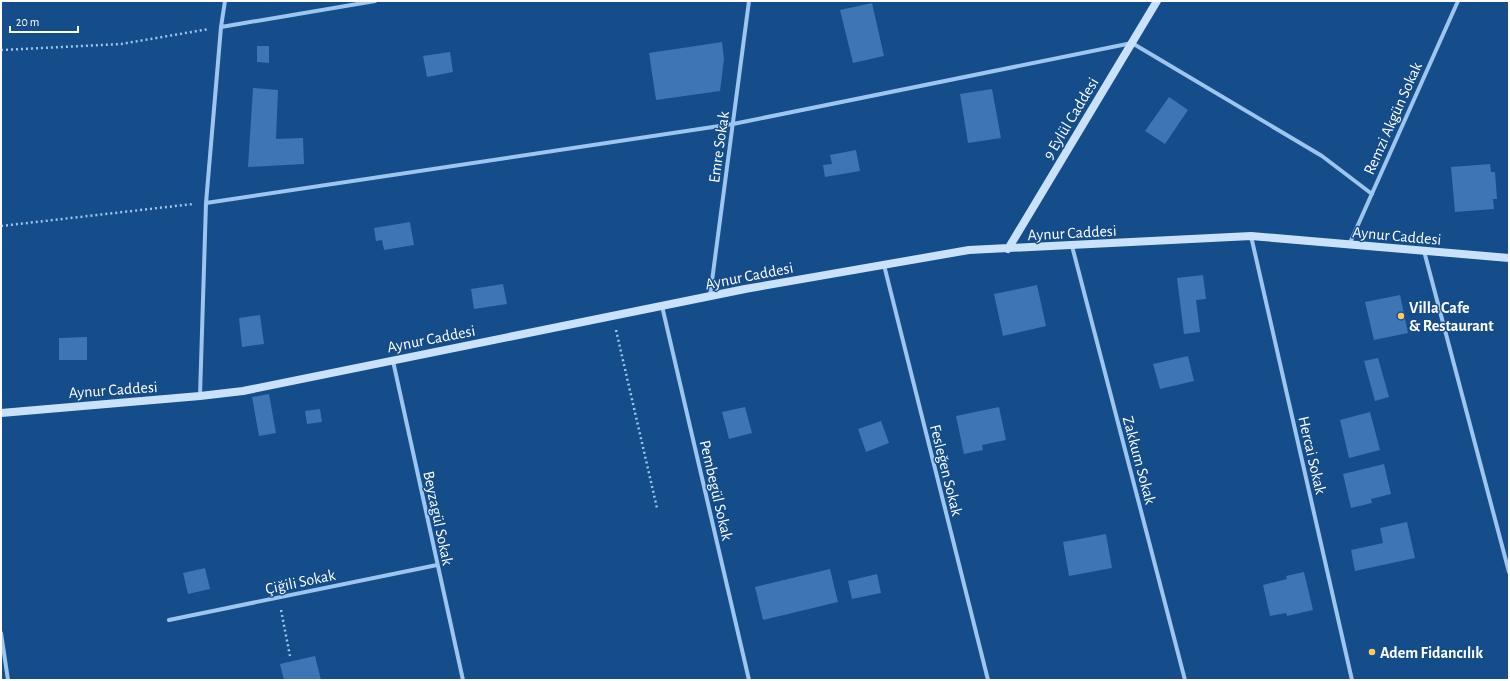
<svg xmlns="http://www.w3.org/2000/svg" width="1510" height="681" font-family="'Alegreya Sans',sans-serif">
  <rect width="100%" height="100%" fill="#154c8a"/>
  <path fill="#3d76b3" d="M872,3L884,56L853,63L840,10Z
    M722,42L724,59L720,91L656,100L649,53Z
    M257,46H269V63L257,62Z
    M450,52L453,72L427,77L423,56Z
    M253,88L278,90L276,139L303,138L304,164L248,167Z
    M992,89L1001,138L968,143L960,94Z
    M1169,97L1188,110L1165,144L1145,131Z
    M856,150L860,171L825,177L823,165L832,164L830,155Z
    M1490,164L1491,172H1495L1497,199H1493L1494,209L1455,212L1451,167Z
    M410,222L414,245L384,250L382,240L376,241L374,228Z
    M1203,275L1206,299L1196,300L1200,332L1184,334L1177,278Z
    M503,284L507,304L474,309L471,289Z
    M1037,285L1046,326L1003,336L994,294Z
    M1400,295L1408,333L1374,340L1365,302Z
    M260,315L264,344L242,347L239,318Z
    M87,337V360H59V338Z
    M1188,356L1194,381L1160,389L1153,364Z
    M1378,358L1389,397L1375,401L1364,361Z
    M269,394L276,433L259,436L252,397Z
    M745,407L752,433L729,439L722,412Z
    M999,407L1006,440L982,445L983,450L964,454L956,416Z
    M320,409L322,422L307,424L305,411Z
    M1370,412L1380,450L1349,458L1340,420Z
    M881,421L889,443L866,452L858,429Z
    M1384,464L1391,494L1371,499L1372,503L1351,508L1343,474Z
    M1407,522L1415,558L1355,571L1351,550L1383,543L1380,528Z
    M1106,534L1112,568L1069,576L1063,542Z
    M205,568L210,589L188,594L183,573Z
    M830,569L838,602L763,620L755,587Z
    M1304,572L1313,610L1287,616L1286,613L1270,616L1263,585L1287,579L1286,576Z
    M877,574L881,593L852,599L848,581Z
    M315,656L321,680H284L280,664Z"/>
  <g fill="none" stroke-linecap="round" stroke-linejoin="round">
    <path stroke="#9cc5ef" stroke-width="2.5" stroke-dasharray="2 3" stroke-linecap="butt" d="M1,50L121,44L209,29
      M1,226L193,204
      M616,330L657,508
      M281,610L290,656"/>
    <path stroke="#9cc5ef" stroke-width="4" d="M221,27L375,1
      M206,203L733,124L1132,43L1322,156L1372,194
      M1251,236L1352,680
      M1349,245L1458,1
      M1072,246L1185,680
      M1424,251L1509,572
      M884,265L988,680
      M710,296L749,1
      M662,306L749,680
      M393,361L463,680
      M200,396L206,203L221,27L225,1
      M169,620L437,565
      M1,633L8,680"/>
    <path stroke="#cae1fb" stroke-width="8" d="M1008,249L1157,1
      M1,413L200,396L243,391L745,289L969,250L1251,236L1509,258"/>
  </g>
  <g fill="#ffca5b" stroke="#154c8a" stroke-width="1.5">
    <circle cx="1401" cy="316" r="4"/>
    <circle cx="1372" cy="652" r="4"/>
  </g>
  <g text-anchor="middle" stroke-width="3" stroke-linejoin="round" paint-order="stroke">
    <g font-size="16" fill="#fff" stroke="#154c8a">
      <text transform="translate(1070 118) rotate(-59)" y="6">9 Eylül Caddesi</text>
      <text transform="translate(1392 118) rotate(-66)" y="6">Remzi Akgün Sokak</text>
      <text transform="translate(718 147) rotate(-82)" y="6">Emre Sokak</text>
      <text transform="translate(1072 232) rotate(-3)" y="6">Aynur Caddesi</text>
      <text transform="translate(1397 235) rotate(5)" y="6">Aynur Caddesi</text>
      <text transform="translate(749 275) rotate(-11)" y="6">Aynur Caddesi</text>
      <text transform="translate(431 338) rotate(-11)" y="6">Aynur Caddesi</text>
      <text transform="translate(113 389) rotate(-4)" y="6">Aynur Caddesi</text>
      <text transform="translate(1313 455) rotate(77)" y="6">Hercai Sokak</text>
      <text transform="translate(1140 460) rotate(75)" y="6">Zakkum Sokak</text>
      <text transform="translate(947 470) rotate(76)" y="6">Fesleğen Sokak</text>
      <text transform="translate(717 490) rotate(77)" y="6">Pembegül Sokak</text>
      <text transform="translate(439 518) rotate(78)" y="6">Beyzagül Sokak</text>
      <text transform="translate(300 581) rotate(-12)" y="6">Çiğili Sokak</text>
    </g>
    <g font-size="16" font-weight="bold" fill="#fff" stroke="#154c8a" text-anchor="start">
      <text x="1409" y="313">Villa Cafe<tspan x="1409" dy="18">&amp; Restaurant</tspan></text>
      <text x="1380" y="658">Adem Fidancılık</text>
    </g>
  </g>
  <rect width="1510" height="681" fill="none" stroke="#ffffff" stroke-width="4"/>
  <path d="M10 26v6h68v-6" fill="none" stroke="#ffffff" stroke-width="2"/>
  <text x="16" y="26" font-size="12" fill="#ffffff" stroke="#154c8a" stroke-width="3" paint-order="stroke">20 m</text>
</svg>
